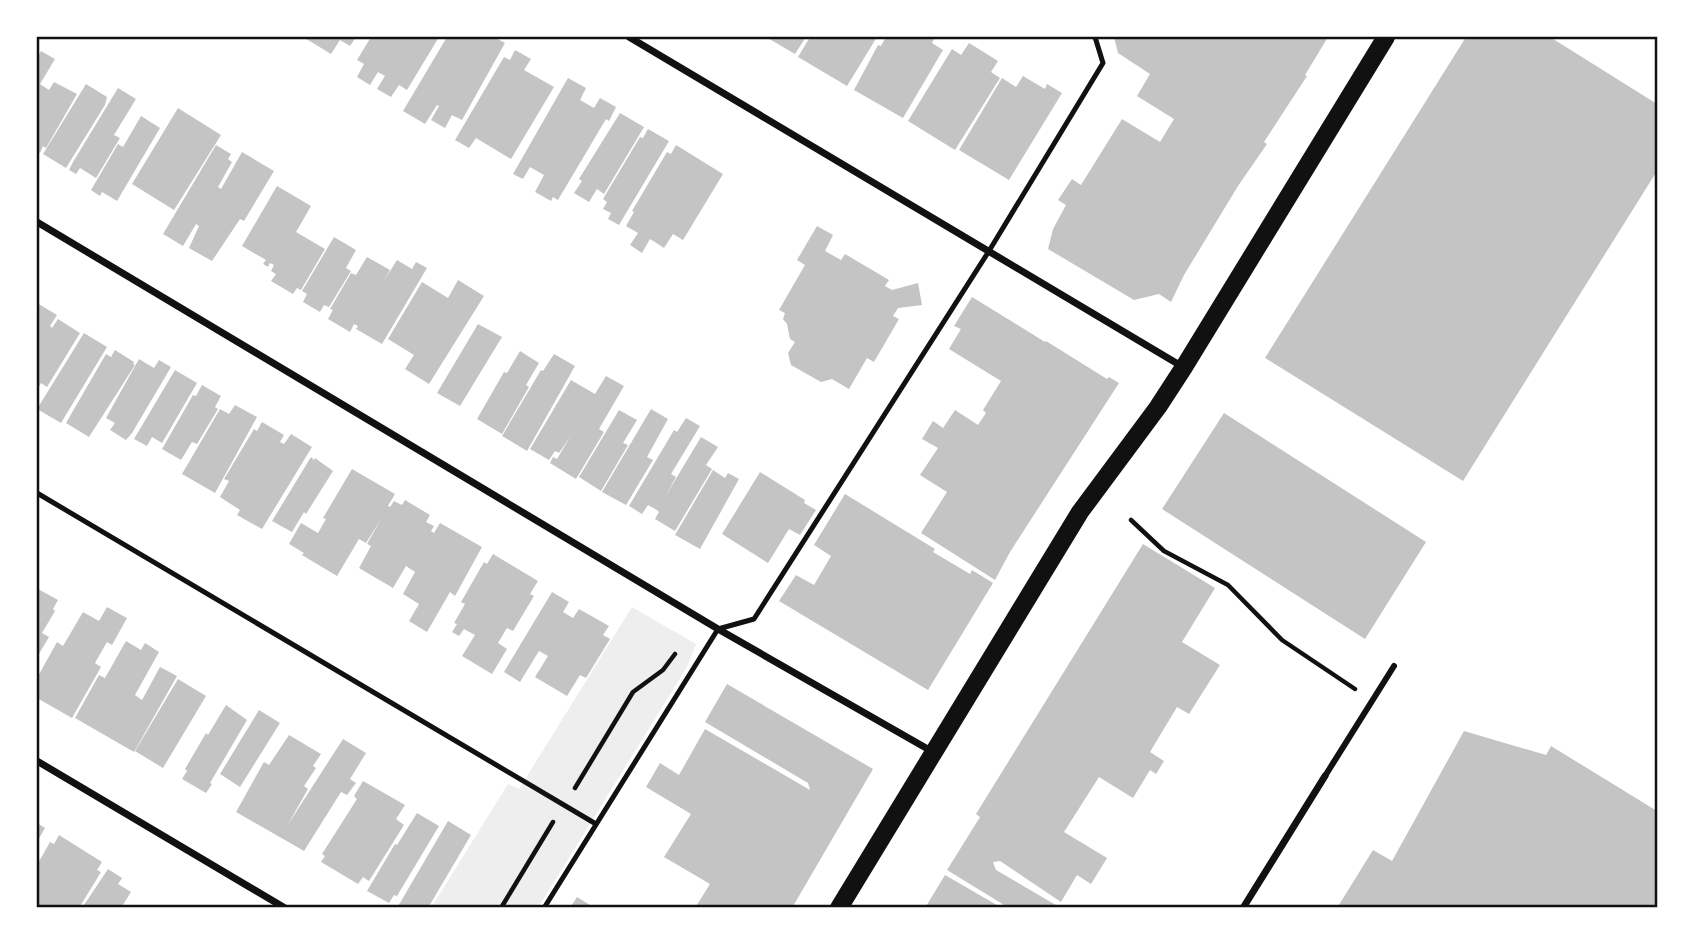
<svg xmlns="http://www.w3.org/2000/svg" width="1694" height="945" font-family="'Public Sans',sans-serif">
  <rect width="100%" height="100%" fill="#fff"/>
  <path fill="#eee" d="M632,607L696,644L687,667L538,908H431L508,784L519,789Z"/>
  <path fill="#c4c4c4" d="M303,37H356L350,46L340,40L331,54Z
    M371,37H439L407,90L399,85L391,97L377,89L385,76L378,72L370,85L357,77L364,64L357,60Z
    M447,37H494L505,43L462,120L452,115L445,128L431,120L439,106L437,105L425,124L403,111Z
    M766,37H806L795,54Z
    M810,37H877L847,86L798,57Z
    M886,37H935L932,43L943,50L903,118L854,90L878,45L881,46Z
    M1114,37H1328L1305,75L1307,76L1264,142L1267,144L1238,186L1184,275L1171,302L1159,294L1134,300L1048,249L1053,229L1066,205L1058,200L1072,179L1081,185L1122,119L1160,142L1174,119L1137,96L1150,74L1118,53Z
    M1466,37H1550L1657,104V171L1463,481L1265,358Z
    M969,43L998,61L991,72L1000,78L955,150L908,121L952,49L961,55Z
    M515,50L531,59L524,70L554,87L511,159L476,138L469,148L455,140L504,57L510,60Z
    M41,51L55,59L40,84L49,90L54,82L77,94L46,148L43,146L40,153L37,151V58Z
    M1023,76L1045,89L1047,84L1062,93L1009,180L959,150L1002,78L1016,87Z
    M568,78L586,88L580,100L594,108L600,98L616,107L609,121L606,119L558,200L553,197L551,201L535,192L544,175L530,167L523,179L513,174Z
    M86,84L107,97L105,105L66,168L43,154Z
    M118,88L136,99L114,135L120,138L96,178L80,168L76,174L69,170L73,162Z
    M178,108L221,135L174,210L132,184Z
    M620,113L644,127L604,194L597,189L589,202L574,193L582,181L579,179Z
    M141,116L160,128L117,201L102,192L100,196L91,190L118,144L123,147Z
    M648,129L669,141L619,225L608,219L611,213L603,209L607,202L603,199L640,137L643,138Z
    M216,145L231,154L228,159L232,162L218,187L221,189L242,152L274,171L244,221L240,219L212,261L189,248L199,226L196,224L183,246L163,234Z
    M676,145L723,174L683,240L673,234L664,248L650,239L642,253L630,245L638,233L626,226L634,212L632,211L667,152L671,154Z
    M277,186L311,206L296,232L325,249L301,290L297,288L293,294L271,281L276,274L271,271L274,265L270,263L268,267L263,264L266,260L242,246Z
    M817,226L833,235L825,251L841,260L845,254L889,280L885,286L892,290L918,283L922,305L898,308L893,316L899,319L874,362L867,358L849,389L832,379L821,382L791,365L788,353L795,342L790,339L787,324L783,319L785,313L779,310L805,265L797,260Z
    M334,237L356,250L346,268L351,271L329,307L324,305L320,312L303,302L307,294L302,291Z
    M367,257L390,270L382,284L397,260L412,269L416,262L427,268L382,344L356,329L358,326L354,324L350,332L328,319L333,310L330,309L351,273L356,275Z
    M458,280L484,296L429,384L405,369L414,355L388,339L422,282L448,298Z
    M972,297L1045,342L1046,341L1107,379L1109,377L1119,383L1010,552L995,580L921,533L947,492L920,475L938,448L922,439L933,421L943,428L955,410L978,425L986,413L983,410L1001,381L949,349L961,329L954,326Z
    M37,303L57,315L50,326L52,328L58,319L80,333L47,387L41,383L37,390Z
    M478,324L502,337L460,406L437,393Z
    M84,333L107,347L61,423L37,409Z
    M115,350L134,362L133,364L135,365L89,437L66,423L106,354L111,357Z
    M520,351L539,363L526,385L529,387L502,434L477,419L504,372L507,373Z
    M554,354L575,366L527,451L502,436L541,370L543,371Z
    M139,359L154,368L159,360L171,367L132,433L126,440L110,430L115,423L106,418Z
    M175,370L197,383L162,443L152,437L147,446L134,439Z
    M606,376L624,386L599,429L604,432L576,479L550,463L553,457L557,459L570,437L559,453L555,451L549,460L530,449L571,380L595,394Z
    M202,385L221,396L215,407L218,409L197,444L192,442L181,460L162,449L193,395L196,396Z
    M235,405L257,417L215,493L182,474L220,409L229,414Z
    M651,409L668,419L647,457L653,460L626,505L602,492Z
    M619,410L637,420L623,443L628,445L601,491L579,477Z
    M1224,413L1426,542L1365,639L1162,509Z
    M686,418L700,426L671,474L676,477L665,497L701,437L718,447L706,465L712,469L675,531L655,519L659,512L657,510L648,505L642,514L629,506L674,430L677,432Z
    M262,422L284,435L280,442L284,444L291,434L312,447L262,529L237,515L240,510L220,497L229,481L224,479L254,429L257,431Z
    M311,457L314,460L315,458L333,471L306,514L304,512L292,532L272,521Z
    M352,469L395,494L388,506L390,507L394,501L402,505L405,500L430,515L426,522L434,526L431,531L434,533L440,523L482,547L455,596L450,592L427,632L409,621L419,604L403,594L415,572L406,566L393,588L359,568L371,546L367,544L381,519L366,543L359,539L337,576L302,555L304,553L289,544L301,523L318,533L326,519L323,518Z
    M713,470L725,478L728,473L739,479L700,549L675,535Z
    M760,472L805,500L804,503L816,510L800,535L789,529L768,563L722,534Z
    M845,494L935,549L933,552L970,574L972,570L993,583L928,690L779,601L796,575L814,585L831,556L814,545Z
    M1143,544L1215,588L1182,642L1220,665L1189,714L1177,707L1150,752L1164,761L1156,774L1150,770L1133,798L1099,777L1064,832L1107,858L1091,884L1077,875L1061,902L1000,861L993,862L996,870L1061,908H1009L947,870L980,817L976,814Z
    M493,554L538,581L530,594L534,596L513,631L507,628L498,643L507,649L492,674L462,656L475,635L464,629L459,636L452,632L457,624L454,623L465,604L461,602L484,562L487,564Z
    M38,589L58,600L53,609L55,611L42,633L49,637L37,657Z
    M552,592L569,602L563,612L573,618L579,609L609,626L603,635L610,639L586,678L580,675L567,696L535,677L548,656L539,651L520,682L504,672Z
    M107,607L127,618L112,645L107,642L95,663L101,667L72,718L37,698V678L57,642L63,646L83,612L99,621Z
    M126,641L141,650L145,643L159,652L135,695L142,700L160,667L177,676L134,752L75,718L99,675L105,678Z
    M178,679L206,696L163,768L135,751Z
    M727,684L873,769L792,908H695L710,884L664,857L691,814L646,787L660,763L679,775L705,729L810,790L808,783L705,722Z
    M226,705L247,720L210,783L212,784L206,793L182,779L187,771L185,769L206,733L208,735Z
    M259,710L280,723L240,787L220,774Z
    M1464,731L1546,755L1551,746L1657,811V908H1337L1373,850L1392,861Z
    M289,735L321,754L313,766L316,768L304,786L308,789L287,826L343,739L366,753L350,779L356,783L347,795L341,792L304,851L236,812L264,762L269,765Z
    M363,781L405,805L396,819L404,825L369,881L363,877L358,884L321,862L325,856L322,854L357,799L354,796Z
    M417,813L439,826L397,896L394,895L389,903L367,891L395,844L397,845Z
    M448,821L471,835L428,908H397Z
    M37,823L45,828L37,842Z
    M59,835L102,862L97,870L101,872L79,908H37V865L50,842L54,844Z
    M108,869L122,878L118,884L131,892L121,908H82Z
    M945,875L1002,908H925Z
    M577,897L595,908H570Z"/>
  <g fill="none" stroke-linecap="round" stroke-linejoin="round">
    <path stroke="#111" stroke-width="4.5" d="M1131,520L1164,551L1228,585L1282,640L1355,689
      M575,788L633,692L663,670L675,654
      M501,908L553,822"/>
    <path stroke="#111" stroke-width="5" d="M37,493L596,824
      M544,908L718,629L754,619L989,251L1103,63L1095,37"/>
    <path stroke="#111" stroke-width="6" d="M1325,776L1394,666"/>
    <path stroke="#111" stroke-width="7" d="M629,37L1183,367
      M37,222L718,629L933,752
      M37,761L285,908
      M1243,908L1325,776"/>
    <path stroke="#111" stroke-width="18" d="M839,908L1080,512L1158,407L1184,367L1386,37"/>
  </g>
  <rect width="1694" height="945" fill="none" stroke="#ffffff" stroke-width="77"/>
  <rect x="38" y="38" width="1618" height="868" fill="none" stroke="#111" stroke-width="2.5"/>
</svg>
